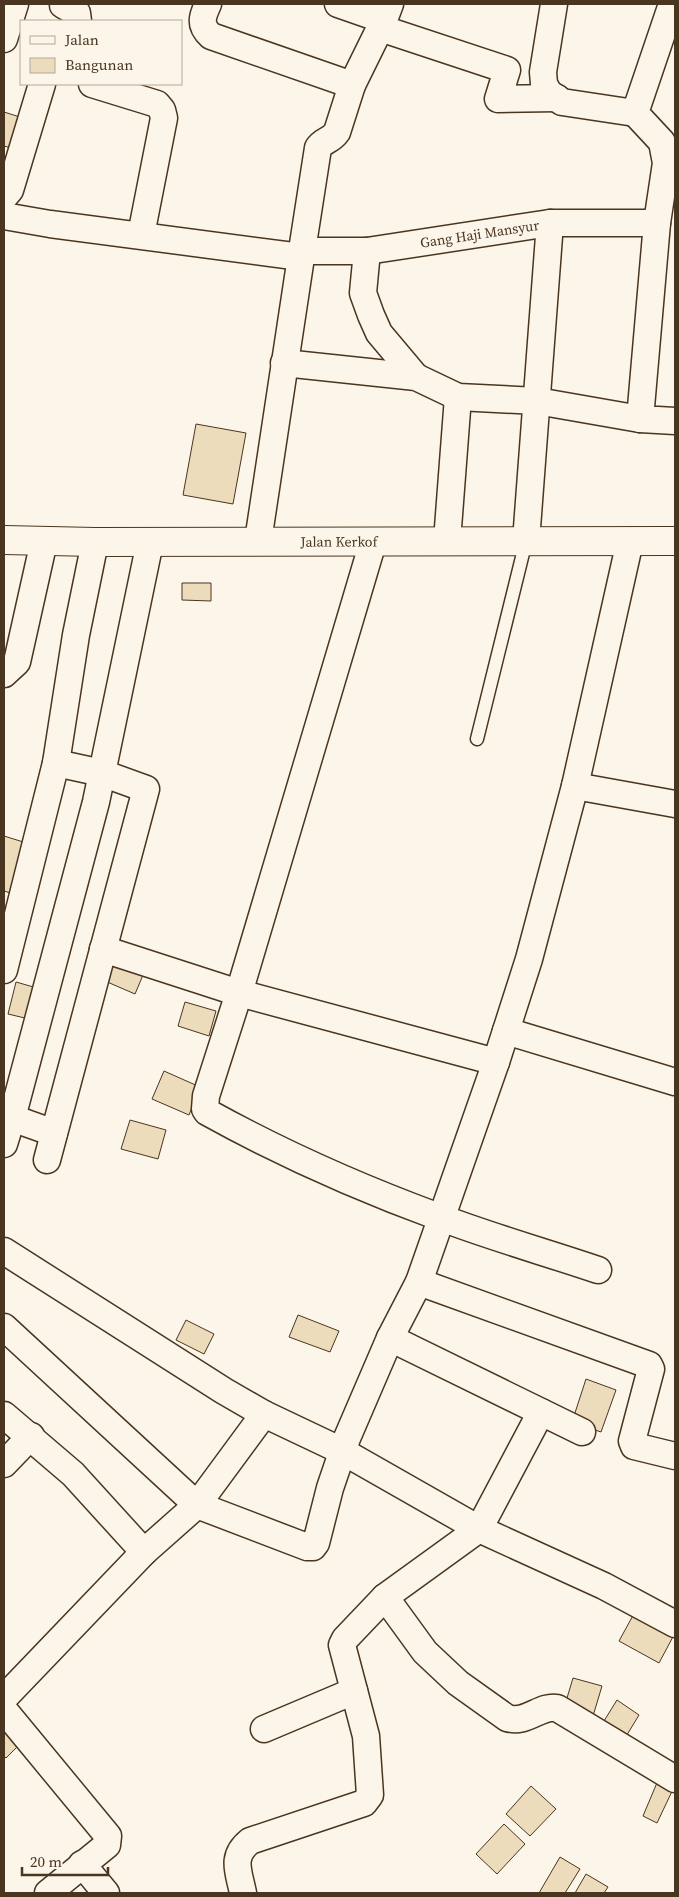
<svg xmlns="http://www.w3.org/2000/svg" width="679" height="1897" font-family="'Source Serif 4',serif">
  <rect width="100%" height="100%" fill="#fbf6e9"/>
  <path fill="#ecdcbc" stroke="#4a3520" d="M4,112L20,117L11,148L4,146Z
    M196,424L246,433L233,504L183,495Z
    M182,583H211V601L182,600Z
    M4,836L33,845L17,895L4,891Z
    M117,956L146,968L135,994L105,981Z
    M16,982L37,988L29,1019L8,1014Z
    M185,1002L216,1011L209,1036L178,1026Z
    M164,1071L200,1087L189,1115L152,1099Z
    M130,1120L166,1130L158,1159L121,1149Z
    M298,1315L339,1331L330,1352L289,1337Z
    M186,1320L214,1334L204,1354L176,1340Z
    M586,1379L616,1390L601,1432L572,1422Z
    M636,1610L675,1633L659,1663L619,1641Z
    M573,1678L602,1686L593,1716L564,1708Z
    M617,1700L639,1715L622,1743L599,1729Z
    M4,1722L23,1741L6,1758L4,1756Z
    M659,1778L675,1785L657,1823L643,1816Z
    M531,1786L556,1809L530,1836L506,1814Z
    M504,1824L525,1844L497,1874L476,1854Z
    M560,1857L580,1869L565,1893H539Z
    M586,1874L608,1887L604,1893H575Z"/>
  <g fill="none" stroke-linecap="round" stroke-linejoin="round">
    <defs>
      <path id="service" d="M477,739L526,541"/>
      <g id="minor">
        <path d="M63,4V5L77,13L78,21"/>
        <path d="M208,4C202,17 199,25 211,36L352,85"/>
        <path d="M338,4L384,20"/>
        <path d="M554,4L543,72L544,84L549,93L562,102L635,113"/>
        <path d="M672,4L635,113L662,142L666,163L657,223L640,419L675,421"/>
        <path d="M380,28L507,70L498,99L557,98"/>
        <path d="M4,39L15,4"/>
        <path d="M92,84L157,104L162,110L164,118L141,235"/>
        <path d="M4,197L10,190L42,84"/>
        <path d="M4,216L50,224L301,257L318,148C323,140 331,141 337,132L352,85L384,20L390,4"/>
        <path id="s1" d="M302,251H367L550,223H657"/>
        <path d="M367,251L363,293L371,315L379,333L416,377"/>
        <path d="M284,363L416,377L458,397L537,401L640,419"/>
        <path d="M258,541L301,257"/>
        <path d="M447,541L458,397"/>
        <path d="M526,541L550,223"/>
        <path d="M373,542L239,993L206,1096L205,1109L207,1112C281,1153 360,1188 439,1217C491,1237 545,1252 598,1270"/>
        <path d="M4,674L17,662L44,541"/>
        <path d="M575,786L675,804"/>
        <path d="M103,949L239,993L496,1062"/>
        <path d="M4,970L56,763L76,635L95,542"/>
        <path d="M506,1031L675,1082"/>
        <path d="M12,1118L54,1133"/>
        <path d="M4,1144L12,1118L96,802L150,542"/>
        <path d="M47,1160L146,789L102,773L56,763"/>
        <path d="M4,1251L224,1391L264,1414"/>
        <path d="M419,1282L649,1365L651,1369L632,1441L634,1446L675,1456"/>
        <path d="M4,1327L197,1505L307,1547H313L316,1543L330,1488L347,1438L390,1338L419,1282L496,1062L529,959L575,786L630,541"/>
        <path d="M390,1338L582,1432"/>
        <path d="M4,1415L73,1474L144,1552"/>
        <path d="M4,1464L31,1436"/>
        <path d="M385,1597L425,1652L458,1683L507,1718C527,1724 540,1705 557,1708L675,1779"/>
        <path d="M4,1698L144,1552L197,1505L264,1414L342,1451L479,1529L604,1586L675,1624"/>
        <path d="M4,1710L108,1836L107,1845L48,1893"/>
        <path d="M264,1729L354,1691"/>
        <path d="M82,1864L106,1893"/>
        <path d="M243,1893C239,1872 230,1857 250,1841L364,1803L370,1795L366,1736L342,1645L345,1639L385,1597L479,1529L541,1412"/>
      </g>
      <g id="primary">
        <path id="s2" d="M4,540L95,542L675,541"/>
      </g>
    </defs>
    <use href="#service" stroke="#4a3520" stroke-width="15"/>
    <use href="#minor" stroke="#4a3520" stroke-width="29"/>
    <use href="#primary" stroke="#4a3520" stroke-width="30"/>
    <use href="#service" stroke="#fbf6e9" stroke-width="12"/>
    <use href="#minor" stroke="#fbf6e9" stroke-width="26"/>
    <use href="#primary" stroke="#fbf6e9" stroke-width="28"/>
  </g>
  <g text-anchor="middle" stroke-width="4" stroke-linejoin="round" paint-order="stroke">
    <g font-size="14" fill="#4a3520" stroke="#fbf6e9">
      <text dy="5" stroke="none"><textPath href="#s1" startOffset="179">Gang Haji Mansyur</textPath></text>
      <text dy="5" stroke="none"><textPath href="#s2" startOffset="335">Jalan Kerkof</textPath></text>
    </g>
  </g>
  <rect width="679" height="1897" fill="none" stroke="#4a3520" stroke-width="10"/>
  <rect x="20" y="20" width="162" height="65" fill="#fbf6e9" stroke="#b4a999"/>
  <rect x="30" y="36" width="25" height="8" fill="#fbf6e9" stroke="#b4a999"/>
  <text x="65" y="45" font-size="15" fill="#4a3520">Jalan</text>
  <rect x="30" y="58" width="25" height="15" fill="#ecdcbc" stroke="#b4a999"/>
  <text x="65" y="70" font-size="15" fill="#4a3520">Bangunan</text>
  <path d="M22 1867v8h86v-8" fill="none" stroke="#4a3520" stroke-width="2.5"/>
  <text x="30" y="1867" font-size="15" fill="#4a3520" stroke="#fbf6e9" stroke-width="4" paint-order="stroke">20 m</text>
</svg>
